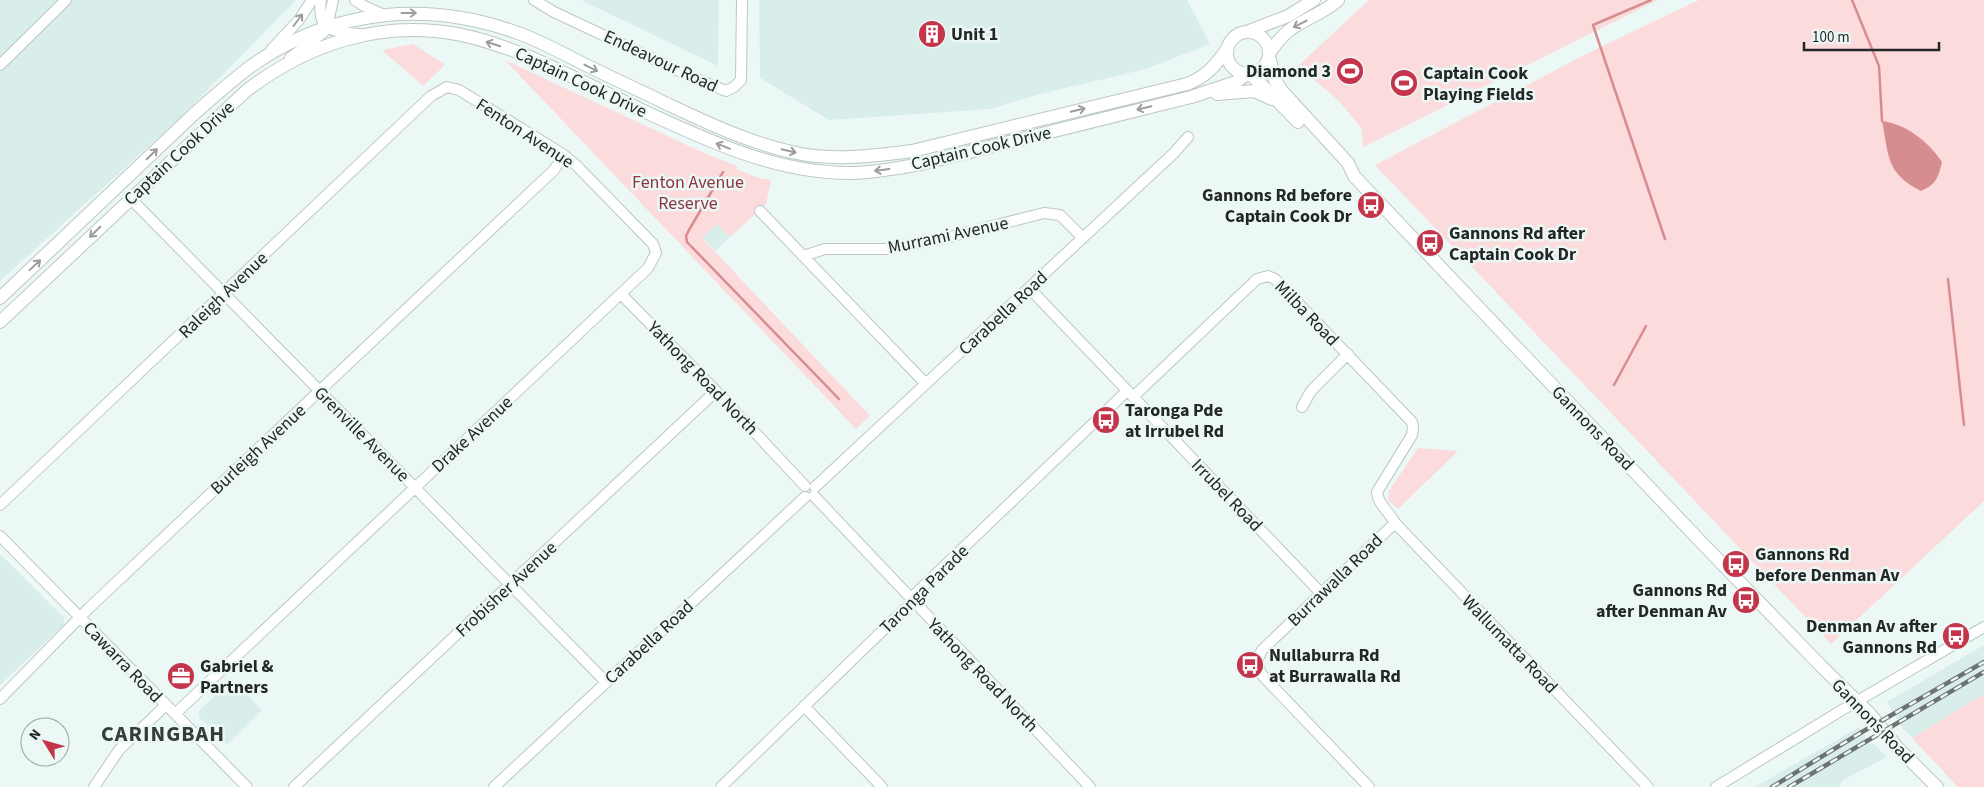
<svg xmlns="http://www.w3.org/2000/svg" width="1984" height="787" font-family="'Source Sans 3',sans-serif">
  <rect width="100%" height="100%" fill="#ecf8f6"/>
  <path fill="#d9eeea" d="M0,0H296L180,118L0,281Z
    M581,0H719L718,66Z
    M759,0H1187L1210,44L1146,69L1036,95L991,109L829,120L760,78Z
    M717,223L730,237L715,251L702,237Z
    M0,554L64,618V625L0,685Z
    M1984,645V694L1912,738L1901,726L1887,702Z
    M232,679L262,710L227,745L199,717V711Z
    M1859,727L1870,744L1873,743L1887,757L1843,780L1839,787H1755Z"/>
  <path fill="#fbdbdc" d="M1369,0H1658L1363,147L1362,129L1339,101L1298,66Z
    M1699,0H1984V501L1831,644L1375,165L1590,52Z
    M413,44L445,65L423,86L382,50Z
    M505,60L706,154L737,166L736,169L759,178L771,180L766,204L730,237L717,224L702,238L870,416L856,429Z
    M1418,448L1458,451L1398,509L1388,500L1389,491Z
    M1984,694V787H1958L1912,738Z"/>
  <path fill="#d68d90" d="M1882,121C1906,124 1929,142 1942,162C1938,179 1936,184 1921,191C1885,173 1889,154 1882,121Z"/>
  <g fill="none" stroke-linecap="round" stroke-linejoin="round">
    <path stroke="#d68d90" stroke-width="2.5" d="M1651,0L1593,25L1665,239
      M1852,0L1879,66L1882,121
      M723,172L689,230L686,236L687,242L839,399
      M1948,279L1964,425
      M1614,385L1646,326"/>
    <defs>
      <path id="minor" d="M321,0C316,32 335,32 360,34
        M355,0L364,6L382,14
        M534,0L554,12L692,77L726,91L734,87L741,80L742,0
        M271,50L299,20L312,0
        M290,58L324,32L327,27L333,0
        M0,65L66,0
        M130,198L606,682
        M760,211L926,384
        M803,256L825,249H885L941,239L1044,213L1060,215L1083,238
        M1030,289L1320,592
        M621,294L716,391L805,486
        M1133,397L1257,279L1268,276L1275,279L1412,422L1413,427L1412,435L1377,492C1377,503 1390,513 1395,523L1648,787
        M1302,407L1311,391L1348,354
        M815,487L1174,153L1188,137
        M814,496L1090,787
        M0,505L431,96L447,87L459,90L564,155L576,165L653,244L656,253L648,268L175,714
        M0,536L247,787
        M0,699L89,608L554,170L564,155
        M804,706L882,787
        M94,787L119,750L166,705
        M294,787L716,391
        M494,787L805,497
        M721,787L908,606L914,595L1127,391
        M1369,787L1261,674L1257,661L1262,650L1395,523
        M1716,787L1842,710L1984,627"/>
      <path id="major" d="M1249,31L1288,16L1314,0
        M1227 53a21 21 0 1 1 42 0a21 21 0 1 1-42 0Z
        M1270,52C1276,44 1282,35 1291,29C1306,18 1324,13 1338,0
        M1269,56L1275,80L1282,91L1348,163L1354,176L1701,542L1821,666L1870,714L1898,748L1937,787
        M1250,74L1266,89L1298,122
        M1217,94L1254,91L1272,99
        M0,298L194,114C215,96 235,77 257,62C337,8 429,1 518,33C543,42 567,56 592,68C616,80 641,91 665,103C708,123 749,143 796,153C834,161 873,156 912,151L1187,84C1206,77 1216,65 1227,49
        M0,322L246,91C307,44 380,20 457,34C480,38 501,46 523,54C566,73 608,94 650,114C713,143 778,173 849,173C873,173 897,168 921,164L1191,97L1236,82L1247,74"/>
    </defs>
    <use href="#minor" stroke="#bcc7c6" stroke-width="12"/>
    <use href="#major" stroke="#bcc7c6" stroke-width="14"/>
    <use href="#minor" stroke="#fff" stroke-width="10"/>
    <use href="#major" stroke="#fff" stroke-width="12"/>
    <defs>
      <path id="rail" d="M1772,787L1862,732L1984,662
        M1789,787L1984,672"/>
    </defs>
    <use href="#rail" stroke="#6c7372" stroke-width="4.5"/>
    <use href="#rail" stroke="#ecf8f6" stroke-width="2.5" stroke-dasharray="8" stroke-linecap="butt"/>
  </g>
  <defs><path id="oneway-shaft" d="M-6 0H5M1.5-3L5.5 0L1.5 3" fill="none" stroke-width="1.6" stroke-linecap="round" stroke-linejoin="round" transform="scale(1.25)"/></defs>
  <g stroke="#9c9e9d">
    <use href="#oneway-shaft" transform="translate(409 13)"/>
    <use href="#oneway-shaft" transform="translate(298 20) rotate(-53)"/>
    <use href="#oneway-shaft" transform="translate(1300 24) rotate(153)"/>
    <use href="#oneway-shaft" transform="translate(493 44) rotate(-162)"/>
    <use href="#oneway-shaft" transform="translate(591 68) rotate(27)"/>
    <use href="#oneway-shaft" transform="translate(1144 108) rotate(166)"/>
    <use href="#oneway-shaft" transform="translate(1078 110) rotate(-14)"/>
    <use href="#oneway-shaft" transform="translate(723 146) rotate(-158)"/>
    <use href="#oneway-shaft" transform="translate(789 151) rotate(13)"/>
    <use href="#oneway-shaft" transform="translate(152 154) rotate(-44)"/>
    <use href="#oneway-shaft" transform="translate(882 170) rotate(173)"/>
    <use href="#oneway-shaft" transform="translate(95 232) rotate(136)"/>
    <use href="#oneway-shaft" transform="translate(35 265) rotate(-43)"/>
  </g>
  <defs>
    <symbol id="building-disc" viewBox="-11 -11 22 22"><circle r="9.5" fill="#c4344a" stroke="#ecf8f6"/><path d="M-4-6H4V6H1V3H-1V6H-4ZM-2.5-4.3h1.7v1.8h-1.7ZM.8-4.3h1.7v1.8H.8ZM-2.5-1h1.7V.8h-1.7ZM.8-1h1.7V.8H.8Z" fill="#fff"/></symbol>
    <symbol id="stadium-disc" viewBox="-11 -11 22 22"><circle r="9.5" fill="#c4344a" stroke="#ecf8f6"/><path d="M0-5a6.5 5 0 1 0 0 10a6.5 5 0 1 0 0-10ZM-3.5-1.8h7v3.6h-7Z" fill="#fff"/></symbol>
    <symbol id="bus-disc" viewBox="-11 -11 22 22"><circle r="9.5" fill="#c4344a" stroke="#ecf8f6"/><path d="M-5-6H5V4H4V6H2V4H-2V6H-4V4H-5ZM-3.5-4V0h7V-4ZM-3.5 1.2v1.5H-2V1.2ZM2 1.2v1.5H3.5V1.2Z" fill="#fff"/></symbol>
    <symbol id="office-disc" viewBox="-11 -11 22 22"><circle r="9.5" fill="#c4344a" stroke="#ecf8f6"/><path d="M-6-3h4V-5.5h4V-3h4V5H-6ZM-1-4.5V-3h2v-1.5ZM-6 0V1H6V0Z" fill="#fff"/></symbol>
  </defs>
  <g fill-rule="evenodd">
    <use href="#building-disc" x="916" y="18" width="32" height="32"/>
    <use href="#stadium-disc" x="1334" y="55" width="32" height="32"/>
    <use href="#stadium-disc" x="1388" y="67" width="32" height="32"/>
    <use href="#bus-disc" x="1355" y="189" width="32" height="32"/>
    <use href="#bus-disc" x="1414" y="227" width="32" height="32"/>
    <use href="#bus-disc" x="1090" y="404" width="32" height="32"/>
    <use href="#bus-disc" x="1720" y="548" width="32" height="32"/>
    <use href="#bus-disc" x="1730" y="584" width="32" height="32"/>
    <use href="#bus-disc" x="1940" y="620" width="32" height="32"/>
    <use href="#bus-disc" x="1234" y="649" width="32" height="32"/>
    <use href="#office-disc" x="165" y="660" width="32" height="32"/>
  </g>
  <g text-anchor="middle" stroke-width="5" stroke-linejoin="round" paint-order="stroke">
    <g font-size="18" font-weight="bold" fill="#232726" stroke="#ecf8f6" text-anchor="start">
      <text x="951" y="40">Unit 1</text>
      <text x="1331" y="77" text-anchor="end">Diamond 3</text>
      <text x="1423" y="79">Captain Cook<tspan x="1423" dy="21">Playing Fields</tspan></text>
      <text x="1352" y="201" text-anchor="end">Gannons Rd before<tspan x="1352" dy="21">Captain Cook Dr</tspan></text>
      <text x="1449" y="239">Gannons Rd after<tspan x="1449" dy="21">Captain Cook Dr</tspan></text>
      <text x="1125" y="416">Taronga Pde<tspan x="1125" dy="21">at Irrubel Rd</tspan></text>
      <text x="1755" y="560">Gannons Rd<tspan x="1755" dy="21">before Denman Av</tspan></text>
      <text x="1727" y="596" text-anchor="end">Gannons Rd<tspan x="1727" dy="21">after Denman Av</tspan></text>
      <text x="1937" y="632" text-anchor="end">Denman Av after<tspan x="1937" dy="21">Gannons Rd</tspan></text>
      <text x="1269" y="661">Nullaburra Rd<tspan x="1269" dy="21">at Burrawalla Rd</tspan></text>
      <text x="200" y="672">Gabriel &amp;<tspan x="200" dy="21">Partners</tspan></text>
    </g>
    <g font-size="18" fill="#232726" stroke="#ecf8f6">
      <text transform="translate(661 61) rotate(25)" y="6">Endeavour Road</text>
      <text transform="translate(581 82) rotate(25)" y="6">Captain Cook Drive</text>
      <text transform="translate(525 133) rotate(33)" y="6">Fenton Avenue</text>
      <text transform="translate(981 148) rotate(-13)" y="6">Captain Cook Drive</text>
      <text transform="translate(179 153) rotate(-43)" y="6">Captain Cook Drive</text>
      <text transform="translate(948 235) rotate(-12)" y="6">Murrami Avenue</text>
      <text transform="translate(223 295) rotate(-44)" y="6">Raleigh Avenue</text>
      <text transform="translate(1003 313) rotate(-43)" y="6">Carabella Road</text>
      <text transform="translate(1307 313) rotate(46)" y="6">Milba Road</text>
      <text transform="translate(703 378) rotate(46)" y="6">Yathong Road North</text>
      <text transform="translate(1593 428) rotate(46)" y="6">Gannons Road</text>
      <text transform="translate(362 434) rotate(45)" y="6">Grenville Avenue</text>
      <text transform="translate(472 434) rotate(-43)" y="6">Drake Avenue</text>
      <text transform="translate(258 449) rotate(-43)" y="6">Burleigh Avenue</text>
      <text transform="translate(1227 495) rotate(46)" y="6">Irrubel Road</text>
      <text transform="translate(1335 580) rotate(-44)" y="6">Burrawalla Road</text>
      <text transform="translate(506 589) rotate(-43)" y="6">Frobisher Avenue</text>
      <text transform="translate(924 589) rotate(-45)" y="6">Taronga Parade</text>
      <text transform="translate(649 642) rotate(-43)" y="6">Carabella Road</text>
      <text transform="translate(1510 644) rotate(46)" y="6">Wallumatta Road</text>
      <text transform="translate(123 662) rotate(46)" y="6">Cawarra Road</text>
      <text transform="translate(983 675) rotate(46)" y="6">Yathong Road North</text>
      <text transform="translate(1873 721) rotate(46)" y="6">Gannons Road</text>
    </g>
    <g font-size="18" fill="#8d363f" stroke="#ecf8f6">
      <text x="688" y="188">Fenton Avenue<tspan x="688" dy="21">Reserve</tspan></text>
    </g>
    <g font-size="22" font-weight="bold" letter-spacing="1" fill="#323c3a" stroke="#ecf8f6">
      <text x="163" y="741">CARINGBAH</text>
    </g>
  </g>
  <g transform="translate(45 742) rotate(307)"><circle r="24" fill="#ecf8f6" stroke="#9ca4a3"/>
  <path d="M0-4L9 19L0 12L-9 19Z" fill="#c4344a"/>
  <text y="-8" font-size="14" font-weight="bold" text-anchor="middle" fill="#232726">N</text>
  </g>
  <path d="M1804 42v8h135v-8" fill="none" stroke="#232726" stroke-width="2.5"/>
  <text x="1812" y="42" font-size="15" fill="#232726" stroke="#ecf8f6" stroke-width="4" paint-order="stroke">100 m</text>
</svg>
